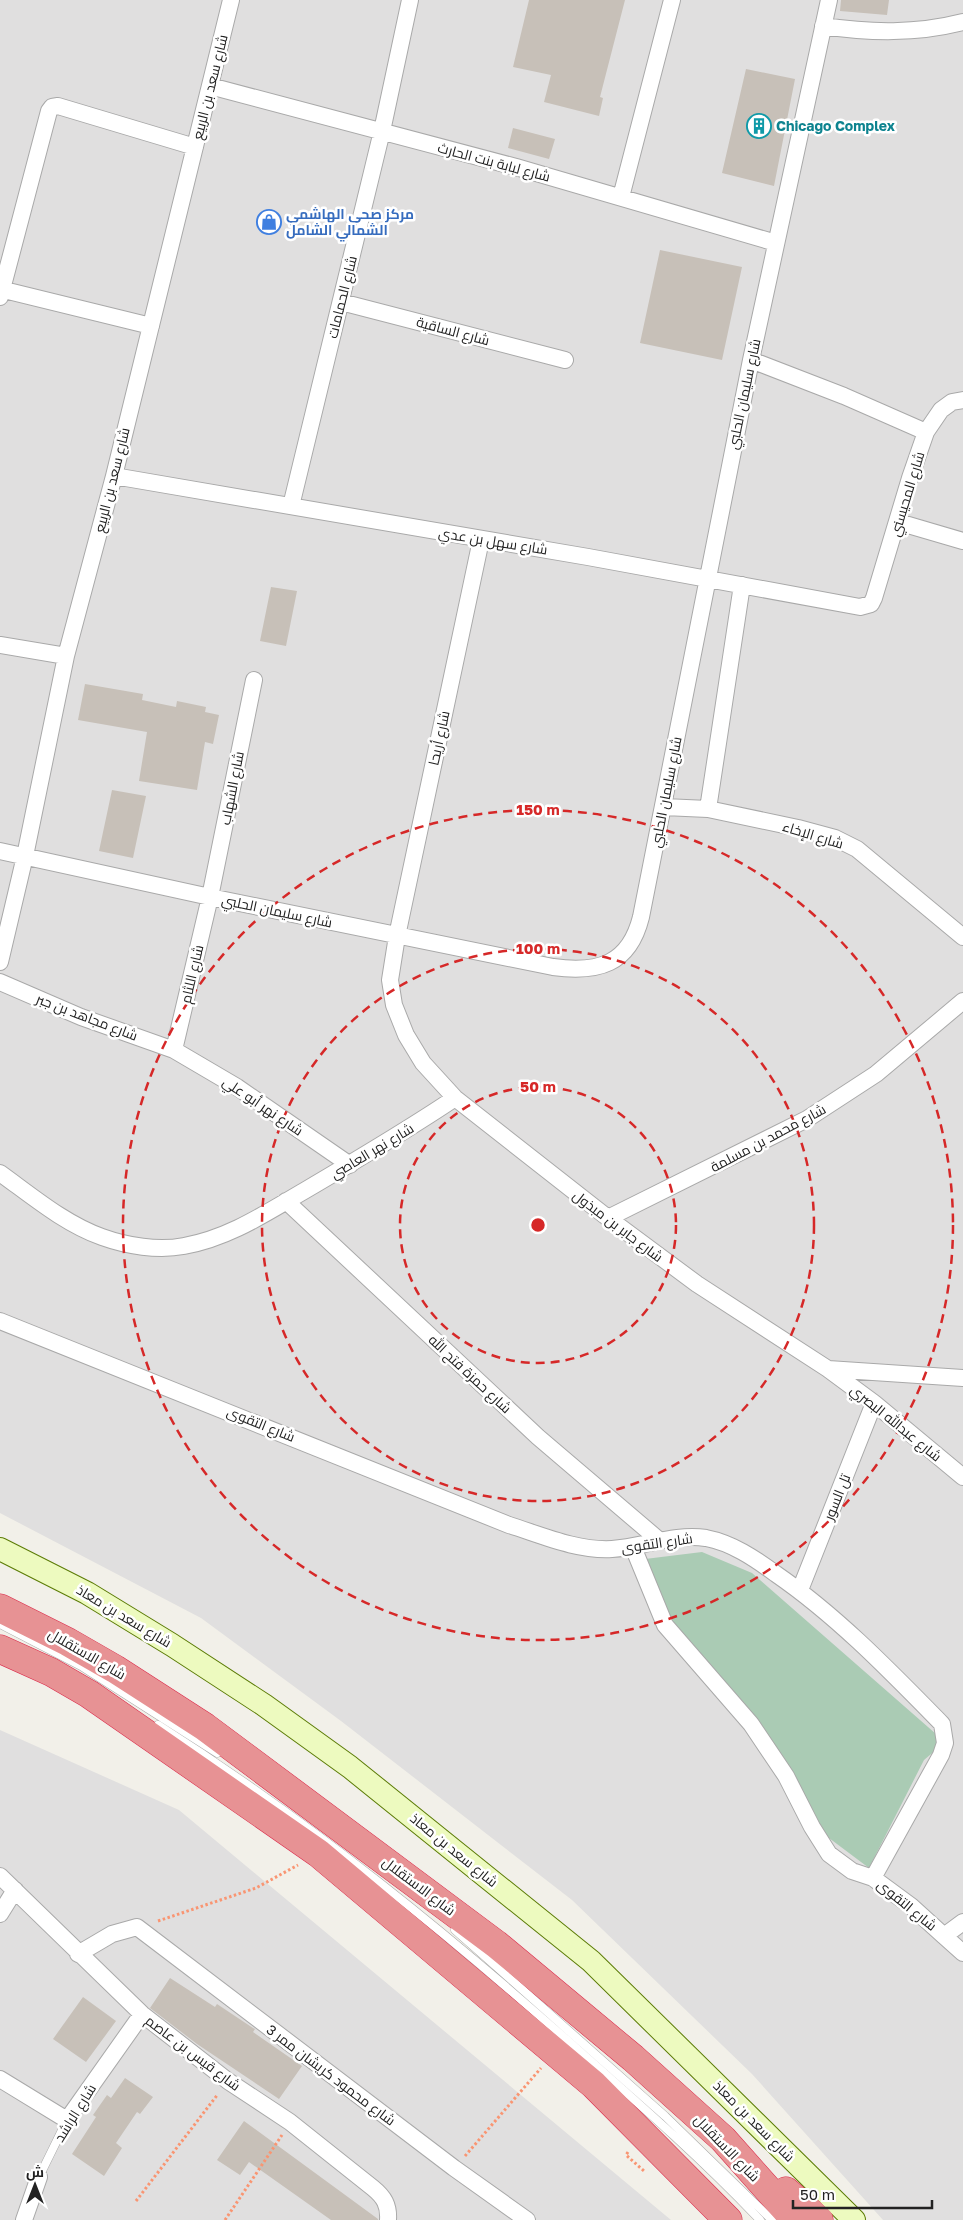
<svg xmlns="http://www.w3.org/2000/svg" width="963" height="2220" font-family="'Golos Text',Cairo,sans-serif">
  <rect width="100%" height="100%" fill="#f2f0e9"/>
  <path fill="#e0dfdf" d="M0,0H963V2220H883L752,2074L572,1900L341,1721L201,1618L0,1513Z
    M0,1730L179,1810L671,2220H0Z"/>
  <path fill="#aacbb4" d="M702,1552L752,1573L936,1734L937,1749L924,1760L869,1868L821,1832L741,1718L671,1644L645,1559Z"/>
  <path fill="#c7c0b8" d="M529,0H625L600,97L603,98L599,116L544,102L551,75L513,67Z
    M841,0H889L887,15L840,11Z
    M746,69L795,79L774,186L722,173Z
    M513,128L555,139L549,159L508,148Z
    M660,250L742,267L722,360L640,343Z
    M271,587L297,591L286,646L260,641Z
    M85,684L143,694L142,700L176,707L177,701L206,707L205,712L219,715L213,744L205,742L197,790L139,781L147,732L78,720Z
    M112,790L146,796L133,858L99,851Z
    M170,1978L215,2007L217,2004L253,2028L255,2029L253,2032L302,2066L279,2099L197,2044L150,2008Z
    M83,1997L116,2021L86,2062L53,2039Z
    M125,2078L153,2097L140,2114L137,2112L116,2143L122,2148L104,2176L72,2154L96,2117L93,2115L107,2095L111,2098Z
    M244,2121L378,2219V2220H331L249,2162L240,2175L217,2160Z"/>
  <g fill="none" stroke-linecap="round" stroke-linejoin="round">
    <defs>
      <path id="lane" d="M0,1624L81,1666L217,1753
        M158,1725C311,1822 451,1936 585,2056C645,2109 705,2162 760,2220
        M455,1930L665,2116L772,2220
        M39,2177L67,2120"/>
      <path id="street" d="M823,26C871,33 916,34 963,22
        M210,86L516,167L776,243
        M621,197L672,0
        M0,289L151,326
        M0,297L49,111L52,107L58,106L195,147
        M341,302L565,360
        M751,360L844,396L926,432
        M114,476L588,557L860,607L871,604L874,598L910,478L926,432L941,410L952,402L963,400
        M291,506L382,131L410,0
        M898,522L963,541
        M481,540L397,936L390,980L394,1005L406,1035L423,1063L455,1098L608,1218L697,1284L828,1369L963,1378
        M0,645L66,656
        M664,807L708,809L798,828L835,838L857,849L963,937
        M708,809L742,585
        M0,851L210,897L553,967C598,973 629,965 641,917L751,360L829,0
        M0,962L25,856L66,656L114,476L231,0
        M0,982L81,1017L174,1050L237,1087L350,1165
        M174,1050L210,897L254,680
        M0,1173C32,1196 65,1224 102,1237C127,1246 158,1251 184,1246C229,1238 266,1213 304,1191C355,1161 406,1131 455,1098
        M286,1201L538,1437L660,1541
        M608,1218L807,1119L876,1074L963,1001
        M0,1321L509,1525C541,1535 577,1551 612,1549C643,1547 675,1533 706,1538C732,1543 754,1558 776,1574C837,1616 890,1671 942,1724L945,1743L941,1755L873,1878L911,1906L944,1936L963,1922
        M828,1369L874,1403L963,1477
        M633,1547L665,1625L751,1724L786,1776L812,1827L829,1854L852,1871L873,1878
        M800,1590L874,1403
        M0,1876L142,2014L228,2081L290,2122L373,2188C384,2197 389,2205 388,2220
        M0,1914L15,1890
        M944,1936L963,1953
        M78,1954L112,1934L137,1927L454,2168L527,2220
        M0,2079L67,2120L142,2014
        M24,2220L39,2177"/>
      <path id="secondary" d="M0,1549L87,1593L172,1645L264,1705L350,1767L591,1961L854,2220"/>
      <path id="highway" d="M0,1608L68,1642L115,1669L205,1727L496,1944L633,2058L723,2139L795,2220
        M0,1649L51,1672L89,1694L318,1853L594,2085L728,2220
        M786,2191L819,2220"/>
    </defs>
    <use href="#lane" stroke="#a9a9a9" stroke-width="9"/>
    <use href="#street" stroke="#a9a9a9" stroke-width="18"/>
    <use href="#secondary" stroke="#5c7c06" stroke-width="24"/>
    <use href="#highway" stroke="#db2b4b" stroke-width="29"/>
    <path stroke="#f99572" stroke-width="3" stroke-dasharray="2.5 2.5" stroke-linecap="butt" d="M158,1921L256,1888L298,1865
      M628,2152L626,2155L644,2171
      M465,2156L541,2068
      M136,2201L218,2094
      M225,2220L282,2135"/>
    <use href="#lane" stroke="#fff" stroke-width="8"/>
    <use href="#street" stroke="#fff" stroke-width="16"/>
    <use href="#secondary" stroke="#edfabf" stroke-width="22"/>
    <use href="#highway" stroke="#e79294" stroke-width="28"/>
  </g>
  <g fill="none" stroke="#d62828" stroke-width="2.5" stroke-dasharray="9 6">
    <circle cx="538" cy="1225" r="138"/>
    <circle cx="538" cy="1225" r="276"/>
    <circle cx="538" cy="1225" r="415"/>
  </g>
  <defs>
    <symbol id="building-ring" viewBox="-11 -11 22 22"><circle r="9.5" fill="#fff" stroke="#0f9aa8" stroke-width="1.5"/><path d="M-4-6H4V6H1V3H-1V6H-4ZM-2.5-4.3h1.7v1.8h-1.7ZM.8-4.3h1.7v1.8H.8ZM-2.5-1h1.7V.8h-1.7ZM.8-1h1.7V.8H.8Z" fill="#0f9aa8"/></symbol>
    <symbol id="shop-ring" viewBox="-11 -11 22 22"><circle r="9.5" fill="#fff" stroke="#3f7fe0" stroke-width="1.5"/><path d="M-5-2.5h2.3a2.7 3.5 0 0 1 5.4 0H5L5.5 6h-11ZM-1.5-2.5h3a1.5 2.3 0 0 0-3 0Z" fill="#3f7fe0"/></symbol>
  </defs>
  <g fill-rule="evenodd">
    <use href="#building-ring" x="745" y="112" width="28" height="28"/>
    <use href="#shop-ring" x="255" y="208" width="28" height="28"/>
  </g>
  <g text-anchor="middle" stroke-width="5" stroke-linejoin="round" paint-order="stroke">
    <g font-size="14" fill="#222" stroke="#fff">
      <text transform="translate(210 87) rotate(-76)" y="5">شارع سعد بن الربيع</text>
      <text transform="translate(494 162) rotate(15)" y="5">شارع لبابة بنت الحارث</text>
      <text transform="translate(342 297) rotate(-76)" y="5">شارع الحمامات</text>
      <text transform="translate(453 331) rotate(15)" y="5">شارع الساقية</text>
      <text transform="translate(744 394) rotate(-78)" y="5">شارع سليمان الحلبي</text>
      <text transform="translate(112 480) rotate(-76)" y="5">شارع سعد بن الربيع</text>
      <text transform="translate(907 494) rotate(-73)" y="5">شارع المحيسني</text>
      <text transform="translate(493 541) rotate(9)" y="5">شارع سهل بن عدي</text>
      <text transform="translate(439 738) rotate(-78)" y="5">شارع أريحا</text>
      <text transform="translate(232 788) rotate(-79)" y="5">شارع الشهاب</text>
      <text transform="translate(666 792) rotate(-79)" y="5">شارع سليمان الحلبي</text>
      <text transform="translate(813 835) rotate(17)" y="5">شارع الإخاء</text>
      <text transform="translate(277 911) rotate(12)" y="5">شارع سليمان الحلبي</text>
      <text transform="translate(192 974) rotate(-77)" y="5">شارع اللثام</text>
      <text transform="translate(87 1017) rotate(21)" y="5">شارع مجاهد بن جبر</text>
      <text transform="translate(263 1106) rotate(34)" y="5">شارع نهر أبو علي</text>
      <text transform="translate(768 1138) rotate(-28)" y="5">شارع محمد بن مسلمة</text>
      <text transform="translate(372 1151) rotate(-31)" y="5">شارع نهر العاصي</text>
      <text transform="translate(618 1226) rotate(37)" y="5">شارع جابر بن مبذول</text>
      <text transform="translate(470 1374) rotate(43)" y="5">شارع حمزة فتح الله</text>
      <text transform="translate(896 1423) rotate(39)" y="5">شارع عبدالله البصري</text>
      <text transform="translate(261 1424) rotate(22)" y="5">شارع التقوى</text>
      <text transform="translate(837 1497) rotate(-68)" y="5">تل السور</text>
      <text transform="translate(657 1543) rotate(-8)" y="5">شارع التقوى</text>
      <text transform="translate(124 1616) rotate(31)" y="5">شارع سعد بن معاذ</text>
      <text transform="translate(87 1654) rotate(30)" y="5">شارع الاستقلال</text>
      <text transform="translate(454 1850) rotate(39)" y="5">شارع سعد بن معاذ</text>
      <text transform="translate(419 1886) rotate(37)" y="5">شارع الاستقلال</text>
      <text transform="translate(907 1905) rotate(39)" y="5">شارع التقوى</text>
      <text transform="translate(193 2053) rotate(37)" y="5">شارع قيس بن عاصم</text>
      <text transform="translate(331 2075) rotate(37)" y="5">شارع محمود كريشان ممر 3</text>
      <text transform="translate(75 2113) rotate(-58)" y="5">شارع الراشد</text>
      <text transform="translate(754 2121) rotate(45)" y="5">شارع سعد بن معاذ</text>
      <text transform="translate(727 2148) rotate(46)" y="5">شارع الاستقلال</text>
    </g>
    <g font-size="14" font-weight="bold" fill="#0d838f" stroke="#fff" text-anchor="start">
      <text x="776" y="131">Chicago Complex</text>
    </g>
    <g font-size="14" font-weight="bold" fill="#366cbe" stroke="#fff" text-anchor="start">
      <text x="286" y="219">مركز صحي الهاشمي<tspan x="286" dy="16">الشمالي الشامل</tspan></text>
    </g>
  </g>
  <circle cx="538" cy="1225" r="8" fill="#d62828" stroke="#fff" stroke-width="2.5"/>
  <g font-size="15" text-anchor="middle" font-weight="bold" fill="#d62828" stroke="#fff" stroke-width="5" stroke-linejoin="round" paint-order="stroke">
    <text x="538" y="815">150 m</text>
    <text x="538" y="954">100 m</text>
    <text x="538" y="1092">50 m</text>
  </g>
  <g transform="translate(35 2185)" stroke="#ffffff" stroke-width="4" paint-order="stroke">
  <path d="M0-4L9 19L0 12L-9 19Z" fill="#222222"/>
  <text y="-8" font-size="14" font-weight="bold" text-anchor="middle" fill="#222222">ش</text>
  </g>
  <path d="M793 2200v8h139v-8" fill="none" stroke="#222222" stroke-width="2.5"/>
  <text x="800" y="2200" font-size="15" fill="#222222" stroke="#ffffff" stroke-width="4" paint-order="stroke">50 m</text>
</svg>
